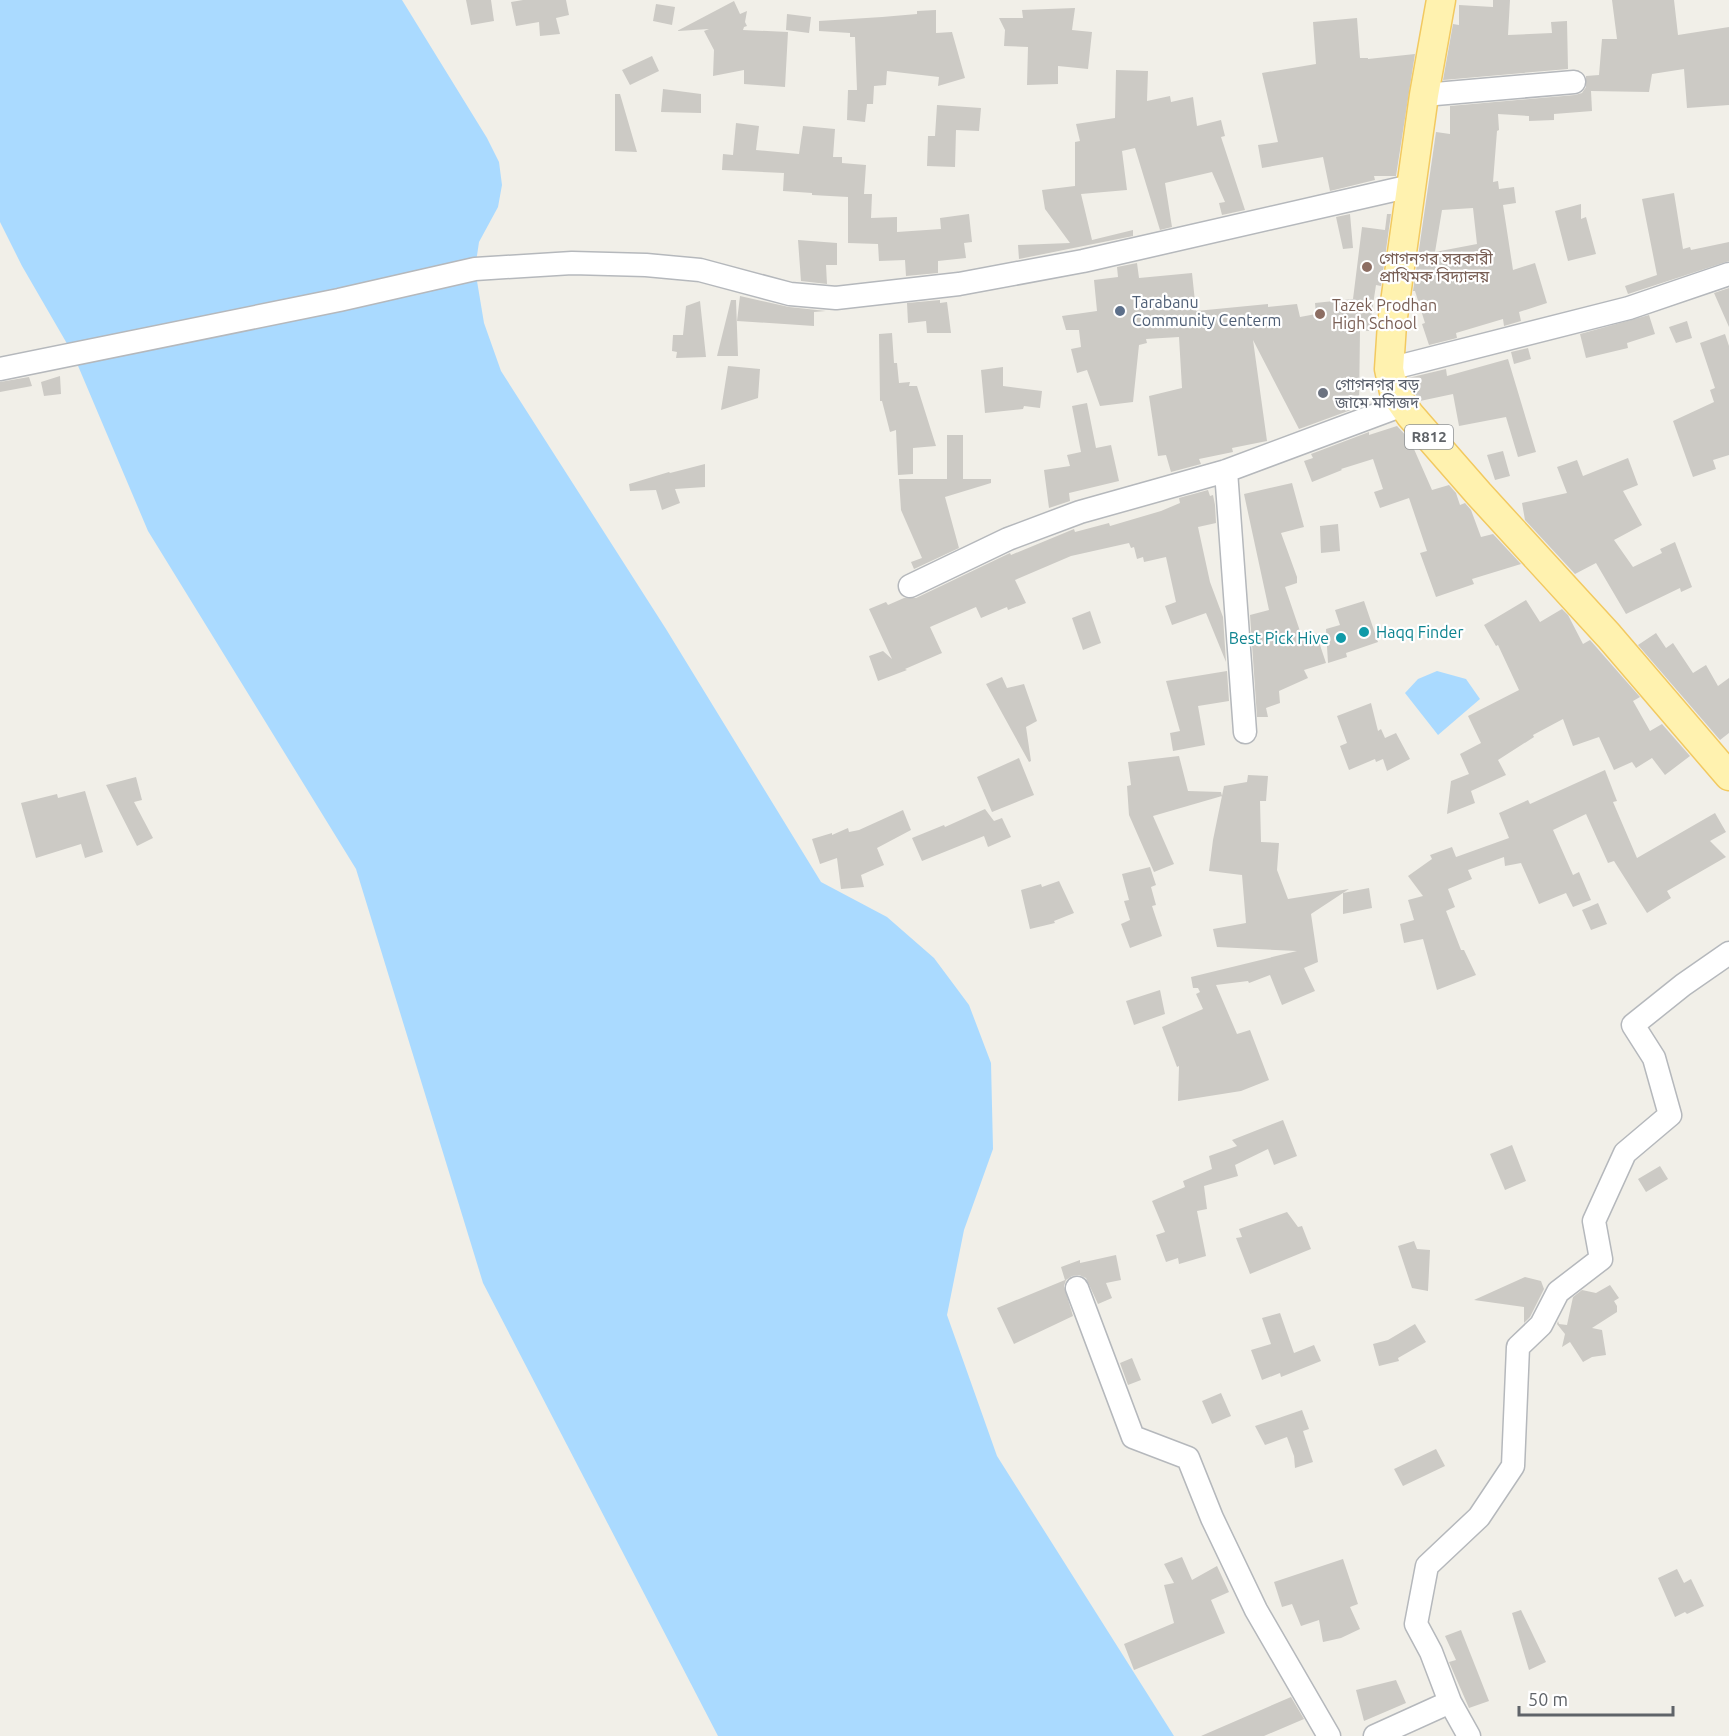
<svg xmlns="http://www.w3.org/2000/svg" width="1729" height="1736" font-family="Ubuntu,'Noto Sans Bengali',sans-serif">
  <rect width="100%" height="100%" fill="#f1efe8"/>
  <path fill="#aadaff" d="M0,0H402L487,138L499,162L502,185L498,207L479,242L475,269L484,323L501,371L666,629L821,882L887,917L934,958L969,1005L991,1063L993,1149L964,1230L947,1315L997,1456L1174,1736H718L483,1283L356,869L148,531L73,354L22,266L0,222Z
    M1437,671L1466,679L1480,699L1438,735L1405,693L1418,679Z"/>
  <path fill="#cccac5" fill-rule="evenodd" d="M466,0H491L494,21L471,25Z
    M523,0H566L569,15L556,18L560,34L540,36L539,22L516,26L511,2Z
    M1493,0H1510L1508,35L1552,33L1551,22L1567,21L1568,69L1443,80L1453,24L1459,25V5L1493,7Z
    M1612,0H1674L1678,35L1729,27V105L1687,108L1684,69L1652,74L1649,92L1591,91L1592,111L1554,114V120L1529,121V116L1498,114L1499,130L1497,131L1493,182L1498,181L1499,189L1514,187L1516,203L1503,205L1513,270L1535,263L1547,303L1519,312L1521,321L1504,326L1503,319L1456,333L1457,338L1429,345L1422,324L1425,323L1415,291H1413L1436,132L1450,134V106L1575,95L1582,93L1586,87V76L1599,75L1602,39H1617ZM1473,208L1477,244L1435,252L1442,210Z
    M734,1L740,14L747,11L745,22L747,26L744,27L743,30L788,32L785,87L744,84V70L713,76L714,50L704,31L709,29L677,31Z
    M656,4L675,7L672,25L653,21Z
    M1075,8L1072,30L1092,32L1088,69L1058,66V84L1027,85L1028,47L1004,46L1005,30L999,18H1023L1022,10Z
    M936,10V33L952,32L965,78L938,86L939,77L887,71L886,85L874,86L873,104H867L865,122L847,120L848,90H857L855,37H850V33L819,31V21L882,17L917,14V11Z
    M787,14L811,17L809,33L786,30Z
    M1357,18L1360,58H1368V59L1415,54L1396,176H1374L1375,180L1330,191L1323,157L1262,168L1258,145L1278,142L1262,73L1316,64L1313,22Z
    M652,56L659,71L630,85L622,70Z
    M1116,70L1148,71L1147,101L1170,96L1171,102L1193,97L1197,126L1221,120L1225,136L1221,137L1245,210L1222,215L1219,203L1225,202L1212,172L1165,183L1172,227L1160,230L1135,148L1122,151L1127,190L1081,194L1092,240L1133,230V236L1019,259L1018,245L1070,243L1045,209L1042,190L1075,186V142L1080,141L1076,124L1115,118Z
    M663,89L701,94V113L661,112Z
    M615,94H620L637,152L615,151Z
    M937,105L981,108L979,131L956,130L955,167L927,166L928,136H935Z
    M736,123L759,126L756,150L799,154L803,126L835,129L833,157H842V163L866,165L864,194H872L871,218L897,217V232L941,229L940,218L969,214L972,242L964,243L966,258L938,261V273L906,276L905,260L879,261L878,244L848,243V197L812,195V193L783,191L784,173L722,170L723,154L733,155Z
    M1674,193L1683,249L1690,247L1691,250L1729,242V261L1628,294L1625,286L1657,275L1642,199Z
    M1581,204V219L1586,217L1596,254L1568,261L1555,211Z
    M1350,214L1353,248L1343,249L1336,217Z
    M1387,214H1391L1381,286L1376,285L1369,331L1360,330L1359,407L1299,429L1253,340L1267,441L1232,448L1233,452L1199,459L1201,464L1171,472L1166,455L1158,456L1149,396L1182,388L1179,337L1146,339L1147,343L1139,345L1133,402L1100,406L1087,370L1077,373L1071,349L1081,347L1079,330H1066L1062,316L1097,311L1094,280L1118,277L1117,267L1137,263L1139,278L1192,273L1196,311L1268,304V307L1297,304L1300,317L1316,314L1315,303L1353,299L1362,227L1385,230Z
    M798,240L837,243V265H826L827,284L801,281Z
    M1729,288V327L1714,293Z
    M740,296L789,307L826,311L814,312V326L737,321Z
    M731,300H736L738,356H717Z
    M940,300V303L947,302L951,333H927L926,321L908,323L907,303Z
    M700,301L706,357L676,358L677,352L672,351L673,335H683L686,306Z
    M1649,315L1655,334L1627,343L1628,348L1586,358L1580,334Z
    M1687,321L1692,338L1676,343L1669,327Z
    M892,333L894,363H897L899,383L910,382L909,386H917L936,446L913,448V474L898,475L896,430L890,432L882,401H880L879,334Z
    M1725,334L1729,346V455L1713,460L1716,469L1693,477L1673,421L1714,402L1710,390L1715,388L1700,343Z
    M1528,348L1531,359L1514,364L1511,352Z
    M1508,359L1536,452L1518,457L1506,417L1459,426L1453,394L1420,401L1409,385L1408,378L1446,369L1447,376Z
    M728,366L760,369L758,398L721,410Z
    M1003,367V386L1042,391L1040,408L1024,406L1023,409L985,413L981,370Z
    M60,376L61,394L44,396L41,382Z
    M29,377L32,386L0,392V382Z
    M1087,403L1096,448L1111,445L1119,481L1069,493L1070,501L1049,508L1044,470L1070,466L1067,455L1081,452L1072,406Z
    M1397,426L1410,440L1432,490L1449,485L1456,493L1460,505L1465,503L1471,510L1481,537L1493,534L1521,564L1472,579L1474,584L1436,597L1420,553L1427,551L1409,498L1380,508L1374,492L1383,489L1373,459L1341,469L1342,470L1312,482L1304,461L1313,458L1311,454L1369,432V435Z
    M947,435H963V479H991V483L945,497L959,548L914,569L911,562L922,558L901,510L899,479H947Z
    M1503,451L1510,476L1495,480L1487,455Z
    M1628,458L1638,485L1623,491L1642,525L1614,540L1633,567L1662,553L1660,549L1675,542L1692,587L1681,592L1680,588L1626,614L1596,563L1575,574L1525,520L1522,503L1567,493L1557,467L1577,460L1583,476Z
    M705,464V487L675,489L680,503L662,510L656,490L630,491L629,484L669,472L670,473Z
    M1292,483L1304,527L1281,533L1297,577V583L1285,587L1302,637L1316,633L1326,663L1304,670L1308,678L1279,691L1280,703L1266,708L1268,717H1257L1250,615L1269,610L1244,494Z
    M1208,490L1210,496L1213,495L1215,505L1216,523L1198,527L1210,582L1223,617L1226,662L1206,613L1172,625L1165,606L1176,602L1166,557L1144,562L1143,557L1137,559L1134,547L1131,548L1129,543L1071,556L1015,580L1026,603L1008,610L1007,607L981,618L976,607L930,627L942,653L905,669L907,670L878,681L869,656L883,651L892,659L869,609L886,602L888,605L904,598H916L1010,553L1011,555L1074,529L1075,532L1109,523L1110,526L1161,511L1180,503L1179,498Z
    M1338,524L1340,551L1321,553L1320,526Z
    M1526,600L1540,622L1562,609L1568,615L1583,644L1590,640L1640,697L1633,701L1650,731L1662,724L1690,756L1665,775L1652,758L1636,768L1632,762L1614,770L1599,737L1573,746L1563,719L1533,735L1534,737L1498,760L1506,775L1471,791L1475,803L1447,814L1451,781L1469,774L1460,754L1481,743L1468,716L1519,690L1498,645L1496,646L1484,625Z
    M1364,601L1378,642L1346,653L1347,657L1328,663L1326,629L1340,625L1335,610Z
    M1090,611L1101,643L1083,650L1072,618Z
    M1656,633L1666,648L1673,643L1693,673L1706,665L1718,686L1729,678V733L1720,740L1638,645Z
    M1227,671L1229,701L1198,706L1205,745L1173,751L1170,733L1180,731L1166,681Z
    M1002,677L1007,688L1024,684L1037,721L1026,727L1031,761L1029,762L986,684Z
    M1371,703L1378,731L1381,729L1385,738L1396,733L1410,759L1387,771L1383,759L1376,762L1375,759L1349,770L1340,746L1347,743L1337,716Z
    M1179,756L1188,791L1221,792L1222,796L1153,816L1174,864L1154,872L1129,815L1127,786L1131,785L1128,762Z
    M1019,758L1034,795L992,812L977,777Z
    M1605,770L1617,801L1613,802L1637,858L1715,813L1726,832L1710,841L1726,857L1667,891L1671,898L1647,913L1614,861L1608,863L1586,814L1553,830L1573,875L1579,872L1591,900L1573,907L1566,893L1539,904L1521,863L1505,866L1504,857L1468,870L1472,879L1448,889L1455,907L1446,911L1461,950H1464L1476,975L1437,990L1423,939L1404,943L1400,924L1414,920L1408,900L1423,896L1408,876L1432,859L1430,855L1452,847L1456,857L1509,838L1499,813L1528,800L1530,804Z
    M1248,775L1268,776L1266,801H1260L1261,842L1279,843L1277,870L1288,899L1349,889L1311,914L1318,962L1304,968L1315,991L1282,1005L1270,975L1249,983L1248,981L1216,985L1237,1034L1250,1030L1269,1080L1241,1091L1178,1101L1179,1066L1177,1067L1162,1027L1203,1009L1196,994L1200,992L1198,988H1193L1191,977L1297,951L1217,947L1213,929L1246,923L1242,875L1209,871L1213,840L1224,786L1247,782Z
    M136,777L142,800L134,802L153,838L137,846L106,785Z
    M85,791L103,852L85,858L81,844L36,858L21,803L57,794L58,798Z
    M985,809L994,821L1002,818L1011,837L988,847L984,836L922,861L912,838L944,825L945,827Z
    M903,810L911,830L877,848L884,865L861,875L864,887L841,889L837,858L820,864L812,839L832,833V835L848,828L849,832L859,830Z
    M1150,867L1156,885L1151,887L1156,905L1152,906L1162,936L1130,948L1121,924L1130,920L1124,901L1129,900L1122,874Z
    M1059,881L1074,913L1054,921L1055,923L1030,929L1021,890L1041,884L1042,887Z
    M1369,888L1372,908L1343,914V893Z
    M1598,903L1607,924L1591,930L1582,910Z
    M1160,990L1165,1014L1134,1025L1126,1001Z
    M1283,1120L1297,1156L1274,1165L1268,1149L1235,1165L1238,1176L1204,1186L1207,1209L1197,1211L1206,1256L1179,1264L1178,1258L1166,1262L1156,1235L1165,1232L1152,1201L1185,1187L1183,1181L1212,1169L1209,1156L1237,1146L1232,1140Z
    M1512,1145L1526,1181L1505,1190L1490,1154Z
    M1660,1166L1668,1179L1646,1192L1638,1179Z
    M1287,1212L1298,1227L1302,1226L1311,1249L1250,1274L1236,1238L1242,1237L1239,1229Z
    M1414,1241L1417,1249L1430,1250L1428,1291L1412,1288L1398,1246Z
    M1116,1255L1121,1280L1106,1283L1112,1298L1098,1304L1086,1278L1079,1275L1072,1276L1066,1280L1064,1286L1073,1316L1014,1344L997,1308L1065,1280L1061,1267L1080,1260V1263Z
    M1525,1277L1541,1281L1544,1289L1530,1317L1524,1323V1307L1474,1300Z
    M1610,1285L1619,1298L1614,1301L1617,1306V1312L1592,1328L1602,1330L1606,1355L1592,1357L1583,1362L1570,1342L1562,1347L1565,1334L1557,1324L1558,1321L1559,1324L1567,1325L1573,1297L1582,1290L1596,1293Z
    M1280,1313L1294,1353L1314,1345L1321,1361L1281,1377L1280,1373L1262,1380L1251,1350L1271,1344L1262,1318Z
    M1415,1324L1426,1342L1398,1358L1399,1361L1379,1366L1373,1344L1388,1340Z
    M1132,1358L1141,1380L1128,1385L1120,1363Z
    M1221,1393L1231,1416L1212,1424L1202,1401Z
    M1302,1410L1309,1429L1303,1431L1313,1462L1295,1468L1294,1456L1287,1437L1265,1445L1255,1426Z
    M1436,1449L1445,1466L1403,1486L1394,1469Z
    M1182,1557L1192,1580L1217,1566L1229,1592L1211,1600L1225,1633L1134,1670L1124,1644L1174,1623L1164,1585L1174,1583L1164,1564Z
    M1343,1559L1358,1604L1350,1607L1360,1629L1341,1638L1323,1642L1319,1620L1301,1626L1292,1604L1282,1607L1274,1582Z
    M1677,1569L1684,1583L1691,1579L1704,1606L1687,1614L1685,1612L1675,1617L1658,1578Z
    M1521,1610L1546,1662L1529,1670L1512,1613Z
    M1461,1630L1489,1701L1469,1708L1449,1662L1456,1660L1445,1636Z
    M1396,1680L1406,1703L1364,1721L1356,1690Z
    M1291,1697L1304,1719L1264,1736H1201Z"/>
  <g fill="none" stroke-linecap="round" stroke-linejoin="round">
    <defs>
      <path id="minor" d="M1424,95L1574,82
        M0,369L339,300L475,269L572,263L646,265L700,270L790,294L836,298L959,284L1083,261L1411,186
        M1389,369L1629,308L1729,274
        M1226,471L1245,732
        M910,586L1008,539L1080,512L1226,471L1403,405
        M1077,1288L1133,1437L1188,1458L1212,1518L1256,1610L1329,1736
        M1375,1736L1450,1702
        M1469,1736L1450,1702L1431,1652L1416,1624L1427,1566L1479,1517L1513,1466L1518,1347L1541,1325L1558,1292L1601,1259L1594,1221L1625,1153L1670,1115L1654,1058L1633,1025L1683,985L1729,953"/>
      <path id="major" d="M1441,0L1424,95L1392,324L1389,369L1394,392L1410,415L1479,494L1609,636L1729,776"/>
    </defs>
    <use href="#minor" stroke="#b5b8bc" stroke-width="25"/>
    <use href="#major" stroke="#f2c960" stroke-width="31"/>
    <use href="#minor" stroke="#fff" stroke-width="22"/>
    <use href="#major" stroke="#fff2af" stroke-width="28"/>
  </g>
  <g fill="#8d6e63" stroke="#fff" stroke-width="2">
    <circle cx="1367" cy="267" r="6"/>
    <circle cx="1320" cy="314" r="6"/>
  </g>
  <circle fill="#5c6f8a" stroke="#fff" stroke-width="2" cx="1120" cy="311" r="6"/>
  <circle fill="#6b7280" stroke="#fff" stroke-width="2" cx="1323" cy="393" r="6"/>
  <g fill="#0f9aa8" stroke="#fff" stroke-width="2">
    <circle cx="1364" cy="632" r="6"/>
    <circle cx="1341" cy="638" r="6"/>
  </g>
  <g text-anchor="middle" stroke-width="4.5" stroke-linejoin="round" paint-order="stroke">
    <rect fill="#fff" stroke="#8f9295" stroke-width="1.5" x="1405" y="425" width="48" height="24" rx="4.5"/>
    <g font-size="15" font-weight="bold" fill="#5f6368">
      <text x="1429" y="442">R812</text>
    </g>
    <g font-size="16" fill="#785e54" stroke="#fff" text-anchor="start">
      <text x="1379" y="264">গোগনগর সরকারী<tspan x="1379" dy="18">প্রাথিমক বিদ্যালয়</tspan></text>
      <text x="1332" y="311">Tazek Prodhan<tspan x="1332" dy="18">High School</tspan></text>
    </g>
    <g font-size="16" fill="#4e5e75" stroke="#fff" text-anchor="start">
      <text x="1132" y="308">Tarabanu<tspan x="1132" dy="18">Community Centerm</tspan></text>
    </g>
    <g font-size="16" fill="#5b616d" stroke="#fff" text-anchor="start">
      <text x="1335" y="390">গোগনগর বড়<tspan x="1335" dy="18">জামে মসিজদ</tspan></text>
    </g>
    <g font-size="16" fill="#0d838f" stroke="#fff" text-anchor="start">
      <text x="1376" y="638">Haqq Finder</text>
      <text x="1329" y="644" text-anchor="end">Best Pick Hive</text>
    </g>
  </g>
  <path d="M1519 1706v9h154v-9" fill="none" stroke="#5f6368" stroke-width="3"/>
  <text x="1528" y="1706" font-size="18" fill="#5f6368" stroke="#ffffff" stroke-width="4.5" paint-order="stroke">50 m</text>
</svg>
